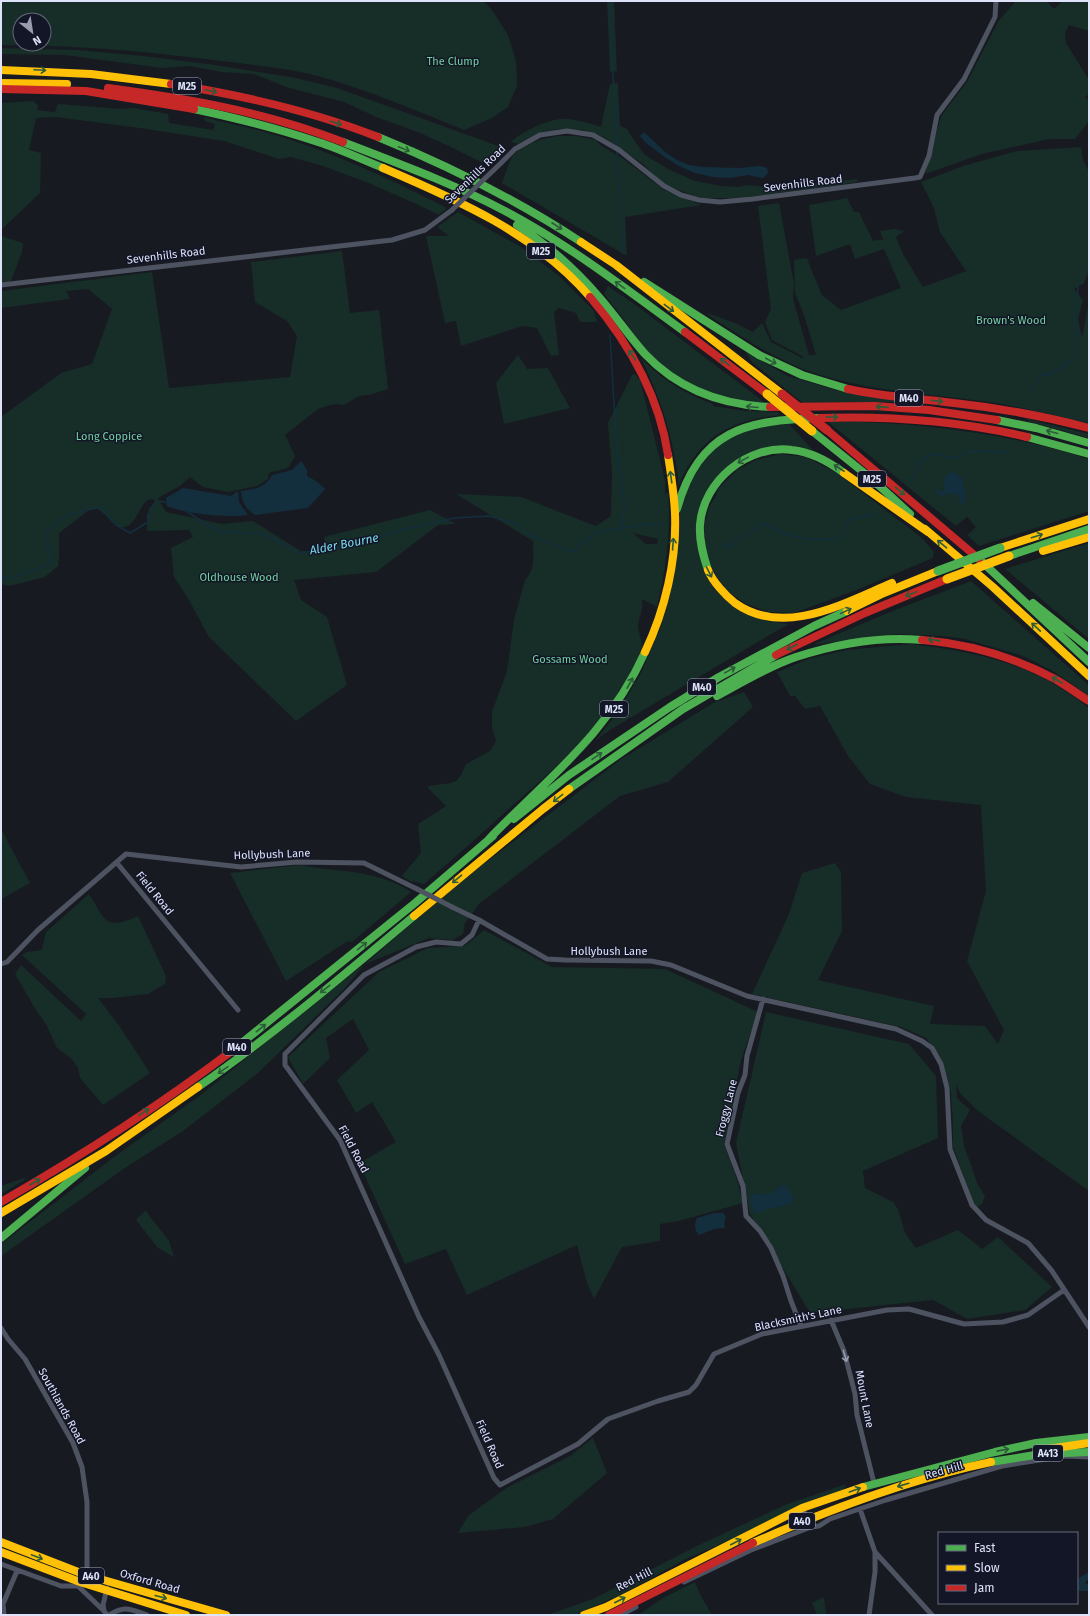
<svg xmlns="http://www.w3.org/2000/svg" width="1090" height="1616" font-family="'Fira Sans',sans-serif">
  <rect width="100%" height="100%" fill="#181a22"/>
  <path fill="#172d27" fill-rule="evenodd" d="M1,1H483L492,10L508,35L516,61L517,86L508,107L492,118L464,130C418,111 372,92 325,78C295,69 261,66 230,62C154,52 78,45 1,45ZM20,20H44V44H20Z
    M607,1H614L617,71L610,72Z
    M1016,1H1046L1054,9L1063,1H1089V31L1069,25L1065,33L1066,43L1089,80V93L1085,98L1089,100V121L1075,139H1049L982,154L925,174L941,116L967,82L999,20Z
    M1,48L77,50L144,56L215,65L296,78L337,88L504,148L489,166L453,148L420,133L376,117L344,102L286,87L254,74L221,72L190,66L163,68L64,55L1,54Z
    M618,83L620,126L627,129L634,140L645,155L670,170L695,181L722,186L739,187L747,185L776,188L857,179L858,182L741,198H701L678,190L663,184L643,164L615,145L600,135L581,130L560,129L541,132L518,144L511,142C522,131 552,117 568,119C579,120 591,124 601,127L610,84Z
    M33,101L38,105L37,110L55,112L58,104L122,109L134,108L168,114L169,123L213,130L215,124L205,121L204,117C225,123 248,127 269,133C331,151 390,179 447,208L439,215L421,206L371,184L323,166L291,157L279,159L224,141L140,128L56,117L36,118L29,150L41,153L40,193L1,230V103Z
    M557,136H577L596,140L600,145L625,160L664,190L701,205L625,217L627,256L502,183C505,175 508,164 512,157C521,144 542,139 557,136Z
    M1081,147L1083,160L1089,172V269L1084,283L1074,289L1083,300L1078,319L1082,338L1089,301V424C1054,415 1018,406 982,401C927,394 871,391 817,374C779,362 744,338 711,317L707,313L735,323L753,332L762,323L771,342L802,358L804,357L772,340L765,322L771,309L758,206L779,203L794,284L793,299L809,355H816L804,315L795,293L794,260L807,258L810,267L822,295L841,310L901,288L884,249L855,259L850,244L816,256L809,205L847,198L854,212H859L873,241L887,239H883L880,231L895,229L904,231L896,237L903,254L923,287L966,271L940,232L934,208L921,182L963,166L1017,151Z
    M458,212L521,247L559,276L594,311L597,322H580L576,313L559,308L554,312L559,355L551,356L537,328L522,326L461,346L456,321L445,323L426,236H449L437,227Z
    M1,236L23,243L22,252L11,281L1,283Z
    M342,251L350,313L379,310L388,389L369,395L359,396L344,405L334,404L318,409L285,435L295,456L288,468L269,473L268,479L257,486L228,492L203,487L190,477L180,486L158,498L166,512L222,524L253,521L301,551L327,552L324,537L430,510L456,524L438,525L376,572L294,580L301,600L327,617L347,685L296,721L209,637L189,600L174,577L171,548L193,537L189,530L147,531V515L155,500L150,499C138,504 136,530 120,527L98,509L89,510L59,533V558L58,566L45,577L9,586L1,584V417L61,373L92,364L112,309L88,289L66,291L70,299L1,308V291L152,272L169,388L290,377L297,336L287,321L255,302L251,262Z
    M608,286L637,306L764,402H742L729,399L692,386L665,369L642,346L625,321L604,294Z
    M745,352L788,376L839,391L902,400L898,402L803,403L753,363Z
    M518,355L527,369L548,368L570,408L504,424L496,383Z
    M641,358C661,379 685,394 713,404V406L746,411L778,412L780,415C728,421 698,438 678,487C679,478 677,469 675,460C669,423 657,391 641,358Z
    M635,374L640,380L665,480V494L668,493C671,534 666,567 657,607L642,599C644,609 639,616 638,626C638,633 644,642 641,649C619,712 561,763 513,805C484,832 454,858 424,884L410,881L402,876L421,853L418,824L446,806L429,789L428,786L451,783L456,781L461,775L466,764L490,751L496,741L492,727V712L507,671L514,620L525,580C536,569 533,555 533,541L456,494L521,497L596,526L611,516L612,471L608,423L632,375ZM633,533L658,539L657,544H646Z
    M1027,419L1089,434V438L1028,421Z
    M827,421C915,422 1004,432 1089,459V511L979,546L967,535L976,527L967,517L956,526Z
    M789,424L813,450L790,446L741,457L699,509L704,571L714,589L729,603L749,615L767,621L789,624L773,633L610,730L595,741L618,712L642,671L661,626L669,597L675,564L677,531L680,526V513L683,499L690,478L709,453L726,439L760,426Z
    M780,454L806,457L837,473L922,538L934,552L933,558L854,591L794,613L768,612L744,603L724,588L711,566L705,545L704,526L709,507L716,496L718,489L737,470L756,460Z
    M1089,543V639L1005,569Z
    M971,581L1083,680L1089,686V696L1053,671L1023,656L965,639L944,636L898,634L812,645L890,612Z
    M910,644C963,650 1018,660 1064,690C1073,696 1081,702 1089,708V1191L978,1111L960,1093L956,1084L957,1098L970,1110L961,1126L964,1146L978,1185L985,1196L982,1204L977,1207L973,1203L953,1146V1126L951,1092L940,1056L926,1038L901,1027L752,994L789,914L802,873L835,863L841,872L842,931L818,980L934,1006L930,1024L985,1026L998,1044L1004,1030L967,961L986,891L981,805L906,797L870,784L848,756L820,706L805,709L795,696H790L777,672L811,658L846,650Z
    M744,692L753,707L668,782L620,796L479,904L465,923L463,934L453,940L429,938L365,964L344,989L258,1073L183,1131L125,1168L1,1256V1244L118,1154L202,1094L306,1010L365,964L460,882L620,760L715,702Z
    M1,829L30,883L1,899Z
    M300,865C340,873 373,868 411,892L352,942L348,941L286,981L230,873Z
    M89,894C106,921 105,931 138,916L166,976L165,984L148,994L113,998H98L120,1027L150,1073L103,1105L80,1078L78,1068L72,1059L57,1048L46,1024L34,1007L15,974L21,965L81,1021L86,1014L22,955C30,949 35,953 42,949L46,932Z
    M484,930L552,967L665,969L758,1012L741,1060L724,1144L736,1176L743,1203L679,1221L660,1224V1241L622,1247L594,1299L587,1283L577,1245L467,1295L446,1249L405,1264L359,1163L396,1142L372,1102L356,1113L337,1080L369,1050L353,1019L326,1038L330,1058L303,1084L288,1057L379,972L428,948L465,946Z
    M766,1012L909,1044L936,1076L938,1138L863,1171L865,1188L893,1202L898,1209L905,1233L916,1248L958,1230L982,1249L998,1237L1052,1287L1025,1310L967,1319L933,1300L810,1313L750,1214L736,1143Z
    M24,1178L26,1179L1,1194V1186Z
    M145,1210L169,1241L174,1257L157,1247L136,1220L145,1211Z
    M593,1438L607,1473L553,1519L525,1527L458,1533L468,1516L506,1488L570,1456Z
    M846,1484L843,1491L686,1559L620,1595L575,1615H547L593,1599L699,1545L785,1505Z
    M695,1582L700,1594L712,1615H638L665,1597Z
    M824,1597L826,1615H817L812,1603Z"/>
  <path fill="#132f3e" d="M644,132L665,152L677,160L689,165L703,167L739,168L760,166L767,168L768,173L763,178L748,175L729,178L713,177L695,173L679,166L666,158L645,142L640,136Z
    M301,461L307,470V476L316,481L325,489L308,508L255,515C246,509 242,503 241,491C254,489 266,488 272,475L292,470Z
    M953,471L963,479V487L966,492L965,496L966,500L964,503L959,504L960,499L956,493L949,495L946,493L942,498L935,491L938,489L942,491L945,490L943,478Z
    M183,488L231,496L238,491L239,502L248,515C228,518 185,514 167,506L166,498Z
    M785,1185L790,1191L794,1199L790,1204L765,1210L757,1214L750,1205L751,1196L756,1193C769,1196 771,1195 780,1186Z
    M714,1213H723L726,1217L724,1222L725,1228L714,1229L699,1235C694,1229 694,1225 697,1218Z
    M1089,1572V1578L1085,1583L1089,1585V1591H1077V1578H1079Z"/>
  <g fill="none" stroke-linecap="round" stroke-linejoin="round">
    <path stroke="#132f3e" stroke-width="1.5" d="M609,1L617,147
      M617,151L622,244V253
      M610,335L617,454L625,506L621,529
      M1029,392L1044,372L1047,376L1062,367L1076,356L1078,333L1073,323L1077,306L1078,285L1083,275L1084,267L1089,265
      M909,482C917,472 920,460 931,454L957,458L968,451L1008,452
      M186,511L217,531L264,534L299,553L353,545L406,529L454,518L489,516L517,524L529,535L574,552L580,544L599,531L660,523
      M721,544L728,547L763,523C789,538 811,542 841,538L849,520L875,514
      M1,576L6,580L49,564L47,532L67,515L99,507L116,525L130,533L148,522L150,508L160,501L168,503"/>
    <path stroke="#4e5361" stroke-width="5" d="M501,163L515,149L540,135L567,131L593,135L619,150L664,186L681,195L699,200L720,202L753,199L915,178L920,177L929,156L937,115L964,79L995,17L996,1
      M1,285L392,240L425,230L452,210
      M117,863L238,1010
      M452,907L479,920L547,959L565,960L651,961L671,965L747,996L896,1029L922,1041L932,1048L941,1064L947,1088L950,1149L972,1205L986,1220L1028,1243L1052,1271L1089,1327
      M479,920L472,935L461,944L436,942L416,947L364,975L285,1054V1065L340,1140L419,1317L439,1355L494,1478L500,1485L578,1444L608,1419L658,1401L689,1392L696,1385L714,1354L762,1334L887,1310L909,1309L964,1324L1003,1322L1028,1315L1064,1290
      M1,964L7,962L38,930L126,854L241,867L297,862L364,863L417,889
      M763,999L747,1056L745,1075L738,1093L727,1144L743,1186L746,1216L760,1231L771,1248L783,1276L791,1301L801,1326
      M831,1320L844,1351L855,1394L857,1415L874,1483
      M1,1328L8,1339L25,1359L73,1443L82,1467L87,1502V1576
      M802,1508L811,1527L819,1526L830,1519L886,1500L1002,1466L1065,1456L1089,1457
      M860,1509L875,1552V1572L869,1615
      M875,1552L932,1615
      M1,1564L61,1586H78L104,1611L107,1615
      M684,1582L751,1550L811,1527
      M104,1611L103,1605L107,1588
      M4,1615L3,1604L17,1571
      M109,1615C125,1605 130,1609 147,1615
      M620,1615L636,1607"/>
    <path stroke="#4caf50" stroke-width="8" d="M194,109C236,118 277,128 318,142C340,149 361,159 383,168
      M378,137C449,166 517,200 581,242
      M343,142C397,163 452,183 503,210C568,244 626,289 685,332
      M517,225C548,245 575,269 599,297C615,315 629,336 645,354C679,390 722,405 770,407
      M644,282L759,355L802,375L848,389
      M997,420L1036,428L1089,443
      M812,431L873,480L910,514
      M1027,437L1089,454
      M677,509C699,430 746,420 820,418
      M1009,556L1089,529
      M979,559L1089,662
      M708,570C703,555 699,541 700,525C703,481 748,444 792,450C812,452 828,461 844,473
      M1033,603L1089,648
      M717,696C743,682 769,666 796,657C836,644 880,636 922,640
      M569,789L683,709L776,655
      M514,819L569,775L670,707L719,677L814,626L847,611
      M489,839C548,778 609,733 645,652
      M233,1050L415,903L493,836
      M198,1087C274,1034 344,975 414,916
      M1,1238L85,1168
      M991,1462L1041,1454L1089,1452
      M863,1487L995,1452L1036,1443L1089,1437"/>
    <path stroke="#ffc107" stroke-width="8" d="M1,70L91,74L171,84
      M1,83L67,84
      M383,168C458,200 536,234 590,297
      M581,242L616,265L782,394
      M844,473L928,532
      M925,529L993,587L1089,676
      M1000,548L1089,519
      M1043,551L1089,537
      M708,570C713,582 725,595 735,603C784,638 844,603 892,583
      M847,611L884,593L938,571
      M645,652C665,610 677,560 675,513C674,494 671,474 668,455
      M414,916L543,809L569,789
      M1,1213L106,1151L198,1087
      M1048,1449L1089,1443
      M1,1542L86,1575L226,1615
      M753,1543C830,1509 909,1479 991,1462
      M1,1552L80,1582L186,1615
      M584,1615L606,1607L802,1508L863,1487"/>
    <path stroke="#c62828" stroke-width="8" d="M171,84C241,95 312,111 378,137
      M108,88C190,99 266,112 343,142
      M1,89L86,91L194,109
      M590,297C629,343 659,395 668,455
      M685,332L767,394
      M848,389C883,397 918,398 954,403C999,408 1044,416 1089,428
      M770,407L875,406L929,410L997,420
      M820,418C889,416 960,421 1027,437
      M827,430L979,559
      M922,640C969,644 1014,657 1055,679C1067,686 1078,694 1089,701
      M776,655L865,613L947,579
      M1,1202C81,1156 159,1106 233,1050
      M609,1615L753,1543"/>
    <path stroke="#4e5361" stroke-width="5" d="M452,210L501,163
      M417,889L452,907"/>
    <path stroke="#4caf50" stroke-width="9" d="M938,571L1000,548"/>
    <path stroke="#ffc107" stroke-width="9" d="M767,394L812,431
      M947,579L1009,556"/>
    <path stroke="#c62828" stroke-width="9" d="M782,394L827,430"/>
  </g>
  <defs><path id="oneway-shaft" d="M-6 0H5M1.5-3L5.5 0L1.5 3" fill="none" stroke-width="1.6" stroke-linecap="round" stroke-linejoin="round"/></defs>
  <g stroke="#2d5b39">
    <use href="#oneway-shaft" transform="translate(40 70) rotate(3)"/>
    <use href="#oneway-shaft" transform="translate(211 91) rotate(12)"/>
    <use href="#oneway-shaft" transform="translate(336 123) rotate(19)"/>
    <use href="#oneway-shaft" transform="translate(404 149) rotate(22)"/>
    <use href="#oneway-shaft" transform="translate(557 226) rotate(33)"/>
    <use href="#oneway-shaft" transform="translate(620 285) rotate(-144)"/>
    <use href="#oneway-shaft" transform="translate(669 308) rotate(37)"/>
    <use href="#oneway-shaft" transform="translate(632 355) rotate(-124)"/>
    <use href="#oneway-shaft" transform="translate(771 361) rotate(28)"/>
    <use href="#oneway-shaft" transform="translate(725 362) rotate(-143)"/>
    <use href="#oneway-shaft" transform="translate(937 401) rotate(7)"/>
    <use href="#oneway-shaft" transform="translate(752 407) rotate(-175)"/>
    <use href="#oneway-shaft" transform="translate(882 407) rotate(-176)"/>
    <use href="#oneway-shaft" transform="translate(832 417)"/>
    <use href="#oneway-shaft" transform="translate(1052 432) rotate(-165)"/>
    <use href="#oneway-shaft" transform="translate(743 460) rotate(151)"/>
    <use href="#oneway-shaft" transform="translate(839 468) rotate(-147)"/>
    <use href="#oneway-shaft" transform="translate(671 477) rotate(-98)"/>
    <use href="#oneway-shaft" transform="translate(900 491) rotate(40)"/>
    <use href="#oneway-shaft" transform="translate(1037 536) rotate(-18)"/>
    <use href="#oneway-shaft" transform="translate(673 544) rotate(-86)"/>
    <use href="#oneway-shaft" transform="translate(942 544) rotate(-140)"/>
    <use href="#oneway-shaft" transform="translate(709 572) rotate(63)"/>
    <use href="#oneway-shaft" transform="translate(911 594) rotate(158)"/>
    <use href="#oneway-shaft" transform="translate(846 611) rotate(-25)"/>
    <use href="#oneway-shaft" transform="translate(1036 627) rotate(-137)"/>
    <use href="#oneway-shaft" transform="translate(934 640) rotate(-174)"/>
    <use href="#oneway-shaft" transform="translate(792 647) rotate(153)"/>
    <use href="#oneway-shaft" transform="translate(730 670) rotate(-29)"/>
    <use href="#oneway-shaft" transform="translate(1057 680) rotate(-150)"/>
    <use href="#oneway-shaft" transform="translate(630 683) rotate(-61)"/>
    <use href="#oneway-shaft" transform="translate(597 756) rotate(-35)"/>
    <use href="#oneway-shaft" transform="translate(558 798) rotate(142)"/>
    <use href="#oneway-shaft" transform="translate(457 879) rotate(140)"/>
    <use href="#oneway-shaft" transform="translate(362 946) rotate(-39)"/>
    <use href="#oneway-shaft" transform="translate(325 989) rotate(142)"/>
    <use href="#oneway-shaft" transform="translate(261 1028) rotate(-39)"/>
    <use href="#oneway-shaft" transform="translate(223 1070) rotate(145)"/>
    <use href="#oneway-shaft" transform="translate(144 1112) rotate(-35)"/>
    <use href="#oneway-shaft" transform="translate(35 1182) rotate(-30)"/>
    <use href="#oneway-shaft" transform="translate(1003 1450) rotate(-11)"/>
    <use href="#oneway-shaft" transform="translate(903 1485) rotate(164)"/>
    <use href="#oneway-shaft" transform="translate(855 1490) rotate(-20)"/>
    <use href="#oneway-shaft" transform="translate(736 1542) rotate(-27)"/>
    <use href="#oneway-shaft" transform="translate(37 1557) rotate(21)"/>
    <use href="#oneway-shaft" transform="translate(161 1597) rotate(15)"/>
    <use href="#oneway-shaft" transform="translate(620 1600) rotate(-27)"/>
  </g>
  <use stroke="#969bae" href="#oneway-shaft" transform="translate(845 1356) rotate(74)"/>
  <g text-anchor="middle" stroke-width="3" stroke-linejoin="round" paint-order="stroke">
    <g fill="#131627" stroke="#a1a6bb" stroke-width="1">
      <rect x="173" y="78" width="28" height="16" rx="3"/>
      <rect x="527" y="243" width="28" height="16" rx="3"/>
      <rect x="895" y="390" width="28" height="16" rx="3"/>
      <rect x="858" y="471" width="28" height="16" rx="3"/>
      <rect x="688" y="679" width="28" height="16" rx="3"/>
      <rect x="600" y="701" width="28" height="16" rx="3"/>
      <rect x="223" y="1039" width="28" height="16" rx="3"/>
      <rect x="1033" y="1445" width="30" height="16" rx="3"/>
      <rect x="789" y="1513" width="26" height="16" rx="3"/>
      <rect x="78" y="1568" width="26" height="16" rx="3"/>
    </g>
    <g font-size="10" font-weight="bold" fill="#dee3fa">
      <text x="187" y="90">M25</text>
      <text x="541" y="255">M25</text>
      <text x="909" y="402">M40</text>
      <text x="872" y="483">M25</text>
      <text x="702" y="691">M40</text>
      <text x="614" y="713">M25</text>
      <text x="237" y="1051">M40</text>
      <text x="1048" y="1457">A413</text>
      <text x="802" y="1525">A40</text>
      <text x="91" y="1580">A40</text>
    </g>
    <g font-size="11" fill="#72d29d" stroke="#131627">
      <text x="453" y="65">The Clump</text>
      <text x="1011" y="324">Brown's Wood</text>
      <text x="109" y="440">Long Coppice</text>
      <text x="239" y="581">Oldhouse Wood</text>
      <text x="570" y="663">Gossams Wood</text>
    </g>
    <g font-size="11" fill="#dee3fa" stroke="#131627">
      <text transform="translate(475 174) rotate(-44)" y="4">Sevenhills Road</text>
      <text transform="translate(803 183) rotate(-7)" y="4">Sevenhills Road</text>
      <text transform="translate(166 255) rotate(-7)" y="4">Sevenhills Road</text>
      <text transform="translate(272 854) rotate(-2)" y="4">Hollybush Lane</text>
      <text transform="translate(155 893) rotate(51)" y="4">Field Road</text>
      <text x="609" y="955">Hollybush Lane</text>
      <text transform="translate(726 1108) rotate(-76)" y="4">Froggy Lane</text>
      <text transform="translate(354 1149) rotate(62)" y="4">Field Road</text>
      <text transform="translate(798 1318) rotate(-12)" y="4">Blacksmith's Lane</text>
      <text transform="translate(865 1399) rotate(79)" y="4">Mount Lane</text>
      <text transform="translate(62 1406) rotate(61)" y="4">Southlands Road</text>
      <text transform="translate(490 1444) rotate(66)" y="4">Field Road</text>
      <text transform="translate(944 1470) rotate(-16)" y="4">Red Hill</text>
      <text transform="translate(634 1579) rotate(-27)" y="4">Red Hill</text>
      <text transform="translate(150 1581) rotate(16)" y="4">Oxford Road</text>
    </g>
    <g font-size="12" font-style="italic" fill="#79daed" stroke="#131627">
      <text transform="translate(344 544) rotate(-11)" y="4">Alder Bourne</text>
    </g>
  </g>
  <rect width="1090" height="1616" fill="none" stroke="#dee3fa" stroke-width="4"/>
  <rect x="938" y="1532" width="140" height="72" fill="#131627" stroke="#64687b"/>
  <rect x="946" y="1545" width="20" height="6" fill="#4caf50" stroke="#64687b"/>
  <text x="974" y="1552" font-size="12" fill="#dee3fa">Fast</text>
  <rect x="946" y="1565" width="20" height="6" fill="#ffc107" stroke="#64687b"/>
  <text x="974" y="1572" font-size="12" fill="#dee3fa">Slow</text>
  <rect x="946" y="1585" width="20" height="6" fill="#c62828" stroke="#64687b"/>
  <text x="974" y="1592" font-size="12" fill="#dee3fa">Jam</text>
  <g transform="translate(32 32) rotate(150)"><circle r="19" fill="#131627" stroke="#64687b"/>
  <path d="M0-3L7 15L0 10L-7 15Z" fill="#999dae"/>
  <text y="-6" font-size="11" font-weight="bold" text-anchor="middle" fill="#dee3fa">N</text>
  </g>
</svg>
